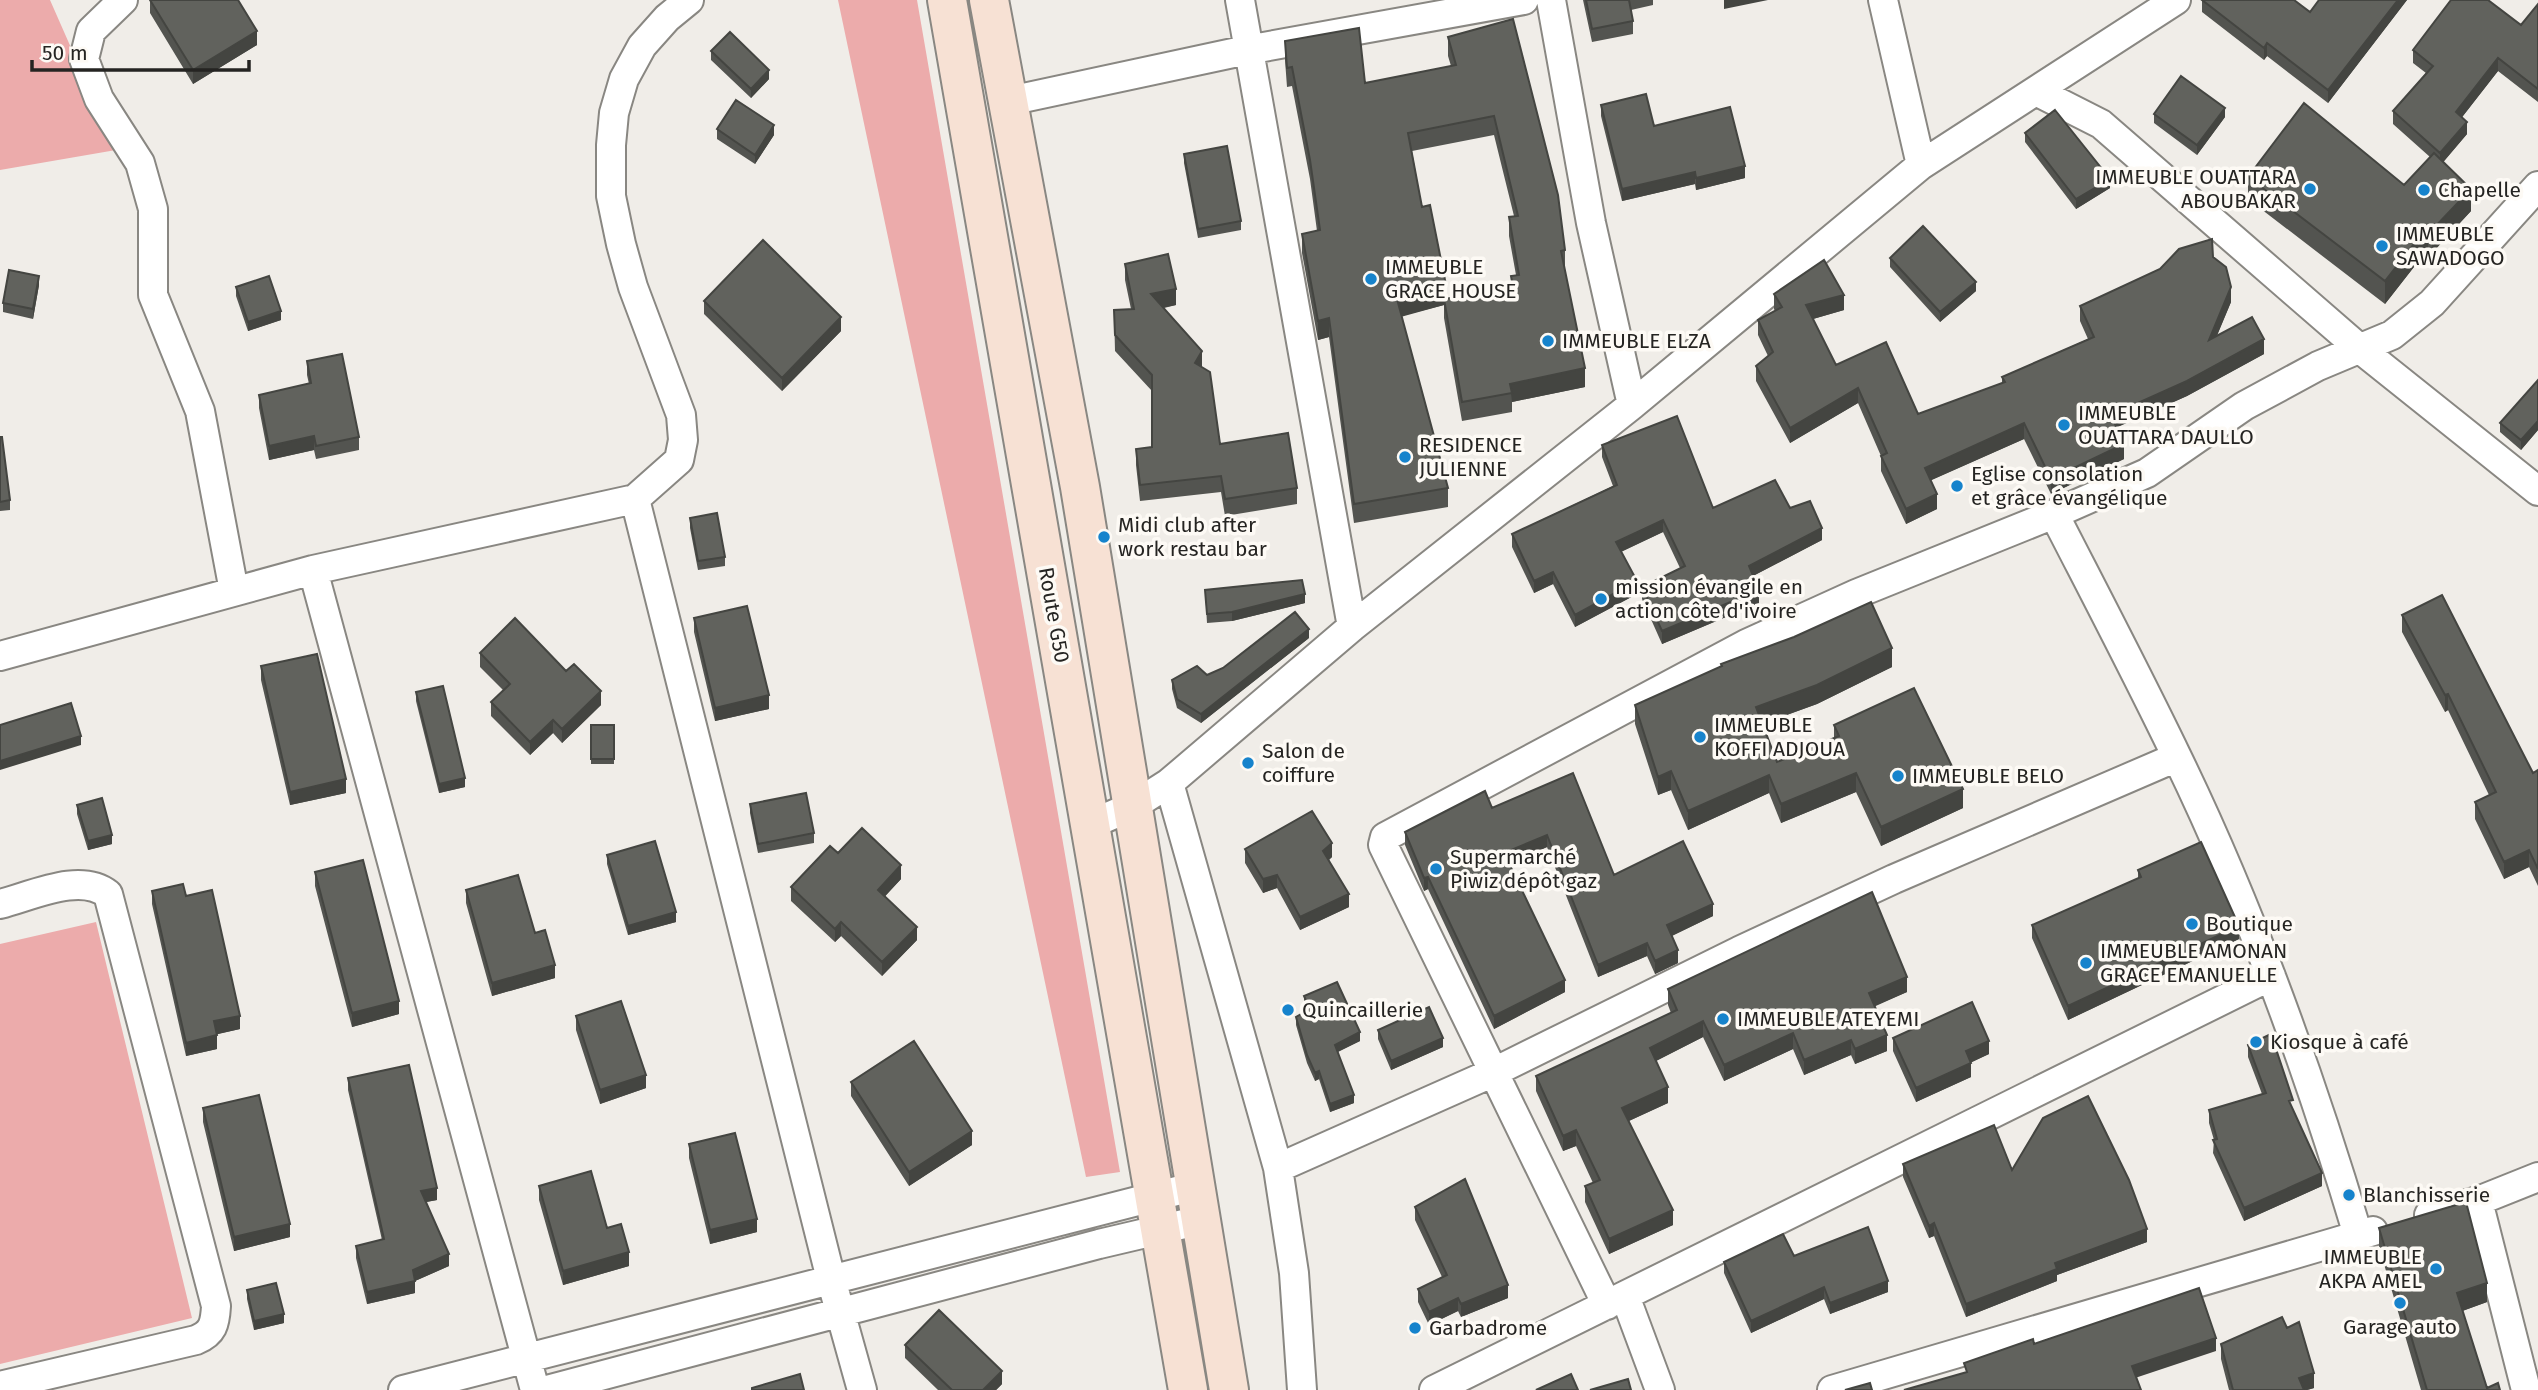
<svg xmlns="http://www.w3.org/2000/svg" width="2538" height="1390" font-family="'Fira Sans',sans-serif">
  <rect width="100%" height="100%" fill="#f0ede8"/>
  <path fill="#ecabab" d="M0,0H50L116,150L0,170Z
    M838,0H917L1120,1172L1086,1177Z
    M96,922L192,1318L0,1364V944Z"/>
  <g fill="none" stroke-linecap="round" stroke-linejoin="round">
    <defs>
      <path id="street" d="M123,0L91,31L84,59L99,99L140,163L153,209V295L200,411L234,591
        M1240,0L1352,627
        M1551,0L1591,223L1632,405
        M1883,0L1921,165
        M2036,91L2101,124L2359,348L2538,491
        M1009,101L1247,50L1524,0
        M635,499L831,1279L862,1390
        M2054,514C2095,594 2137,674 2176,755C2251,909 2309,1071 2358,1235
        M313,570L535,1390
        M0,656L313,570L635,499L679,460L683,440L681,415L633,287L621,244L611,196V145L614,113L624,79L642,46L667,18L689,0
        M1169,783L1278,1168L1294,1273L1302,1390
        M1089,825L1133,806L1169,783L1352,627L1632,405L1921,165L2176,0
        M0,904C32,896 80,872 108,894L216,1306C215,1324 213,1333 196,1340L0,1386
        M1278,1168L1492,1073L1739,951L1894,879L2177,757
        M2478,1201L2526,1390
        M2429,1215L2478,1201L2538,1177
        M1625,1296L1660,1390
        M1607,1305L1383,845L1385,837L1746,644L1856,594L2054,514L2147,473L2244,406L2318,366L2392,335L2432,303L2538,186
        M403,1390L1196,1186
        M547,1390L1099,1244L1201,1220
        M1434,1390L2271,976
        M1832,1390L2373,1231"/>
      <path id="secondary" d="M947,0L1188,1390
        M989,0L1080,487L1229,1390"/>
    </defs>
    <use href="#street" stroke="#898782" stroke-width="32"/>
    <use href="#secondary" stroke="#898782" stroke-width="42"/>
    <use href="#street" stroke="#fff" stroke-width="28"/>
    <use href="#secondary" stroke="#f7e1d4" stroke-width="38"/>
  </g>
  <path fill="#535450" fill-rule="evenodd" d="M150,0L257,45L193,84L150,13Z
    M1583,0H1653V5L1631,10L1633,21V34L1592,42Z
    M2202,0L2310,12L2319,0H2407L2328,103L2267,56L2264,60L2202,12Z
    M2538,4V102L2498,71L2462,117L2467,134L2443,162L2471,211L2432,253L2428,249L2385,304L2248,199V177L2404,185L2430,157L2393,124V111L2426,73L2413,63V50L2521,25Z
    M1513,19L1565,250V269L1585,387L1512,402V412L1462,421L1444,318V305L1401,316L1448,488V507L1354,523L1329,337L1318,340L1302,253V234L1317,231L1310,179L1292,86L1287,87L1285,60V41L1365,83L1451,66L1448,56V37ZM1494,135L1514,216L1509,217V236L1516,275L1511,276V287L1446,299L1422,207L1412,151Z
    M711,51L769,79L751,98L711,60Z
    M1601,105L1654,126L1745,178L1696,190L1695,184L1622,201L1601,116Z
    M2154,114L2225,117L2197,155L2154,123Z
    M717,129L774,135L755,164L717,139Z
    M2025,133L2110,188L2076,209L2025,142Z
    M1184,154L1241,221V230L1198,238L1184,163Z
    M2213,257L2231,302L2217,335L2264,354L2187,396L2117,427L2124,459L2051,494L2024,439L1931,480L1937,509L1906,524L1881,471V456L1858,403L1790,443L1756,381V366L1768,356L1758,335V320L1775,311L1774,309V294L1844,310L1813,319L1836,365L1918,414L2002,383V377L2088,339L2080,321V306Z
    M1890,258L1976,291L1940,322L1890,267Z
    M1125,264L1176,305L1164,308L1202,367L1220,444L1297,488V504L1225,516L1221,492L1140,501L1136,465V449L1152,447V391L1115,351L1114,310L1131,309L1125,280Z
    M39,285L33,319L3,312V303Z
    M236,287L281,320L248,331L236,296Z
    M704,301L841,331L782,391L704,314Z
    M307,361L359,437V450L316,459L314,450L269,460L259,408V395L309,384L307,375Z
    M2538,380V430L2521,450L2500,432V423Z
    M0,437L10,500V510L0,511Z
    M1602,445L1713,508H1790L1822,540L1753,576L1759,603L1662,644L1642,599V587L1680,568L1663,532L1621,552L1637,594L1575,627L1553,584L1534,593L1512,547V534L1613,486L1602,457Z
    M690,518L725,557V566L698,570L690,528Z
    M1205,590L1305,603L1232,621L1207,623Z
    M2402,615L2533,773L2538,770V886L2529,867L2504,879L2475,819V802L2489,795L2448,710L2445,712L2402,632Z
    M694,618L769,709L715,721L694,632Z
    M1309,638L1201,723L1177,708L1172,689V680L1207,675Z
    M480,653L601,705L562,743L553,733L530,755L491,716V702L503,690L480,667Z
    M1721,664L1892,667L1817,704L1762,724L1777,762L1834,738V725L1963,808L1881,846L1856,792L1781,823L1769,793L1688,830L1671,790L1658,795L1635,724V705L1721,667Z
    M261,666L346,793L290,805L261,680Z
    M416,692L465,787L439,793L416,701Z
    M591,725H614V764H591Z
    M1573,773L1614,875L1713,916L1672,936L1678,963L1655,974L1647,956L1598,977L1547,847L1509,864L1565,992L1494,1029L1428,889L1424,891L1405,845V832L1492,808Z
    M750,804L814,833V843L758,853L750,813Z
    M77,805L112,844L88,850L77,814Z
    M1245,849L1332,857L1329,860L1349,907L1300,930L1277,888L1263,893L1245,863Z
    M838,853L901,879L885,896L917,940L882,976L841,936L835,942L791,901V887Z
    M607,855L676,922L628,935L607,864Z
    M2138,870L2239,939L2068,1020L2032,938V925L2138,878Z
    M315,872L399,1014L352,1027L315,886Z
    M466,890L535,933L555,978L492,996L466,903Z
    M152,891L186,896L240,1029L217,1034V1049L186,1056L152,904Z
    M1668,989L1907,992L1874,1006L1887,1051L1855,1064L1851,1055L1804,1075L1793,1049L1724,1081L1703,1037L1656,1061L1668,1103L1629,1121L1673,1225L1609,1254L1585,1202V1186L1593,1183L1576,1146L1563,1151L1536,1091V1076L1671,1013L1668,1005Z
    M1304,996L1360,1041L1338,1052L1354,1103L1330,1112L1319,1079L1315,1081L1307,1063L1296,1025V1017L1307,1011L1304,1004Z
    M576,1016L646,1088L600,1104L576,1030Z
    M1378,1030L1443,1047L1391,1070L1378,1039Z
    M1893,1038L1989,1054L1971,1062V1077L1916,1102L1893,1051Z
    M2248,1045L2293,1110L2322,1186L2244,1221L2213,1153L2214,1140L2209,1123V1110L2262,1094L2248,1057Z
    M348,1078L437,1200L426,1202L449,1266L415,1281V1293L367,1304L356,1258V1246L382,1240L348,1090Z
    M851,1082L972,1145L909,1186L851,1096Z
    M203,1108L290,1237L234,1251L203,1122Z
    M689,1144L757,1232L710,1244L689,1158Z
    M1903,1164L2012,1170L2147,1242L2057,1275V1281L1966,1317L1934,1236L1929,1238L1903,1177Z
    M539,1186L607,1228L629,1266L563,1285L539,1200Z
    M1415,1207L1508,1298L1461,1317L1458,1311L1429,1325L1418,1302V1289L1442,1277L1415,1220Z
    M2379,1228L2487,1302L2462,1311L2487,1388L2500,1390H2421L2379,1247Z
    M1794,1256L1888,1292L1830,1314L1824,1299L1751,1333L1724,1273V1262Z
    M247,1290L284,1323L254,1330L247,1299Z
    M2221,1344L2314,1388L2307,1390H2229L2221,1359Z
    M905,1345L1002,1384L996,1390H938L905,1358Z"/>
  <path fill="#444541" d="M1724,0H1768L1724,9Z
    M2398,0H2407L2328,103V90Z
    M257,31V45L193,84V70Z
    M2267,43V56L2264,60V48Z
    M2498,58V71L2456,125V112Z
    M769,70V79L751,98V89Z
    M2225,108V117L2197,155V145Z
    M2467,122V134L2440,166V153Z
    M774,125V135L755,164V155Z
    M1745,166V178L1696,190V178Z
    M1695,172V184L1622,201V189Z
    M2110,179V188L2076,209V199Z
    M2471,189V211L2432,253V230Z
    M2428,226V249L2385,304V281Z
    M39,276V285L33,319V309Z
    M1976,282V291L1940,322V312Z
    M1446,285V304L1444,299V305L1397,318V299Z
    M2231,287V302L2209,355V340Z
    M1176,289V305L1151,310V294Z
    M1844,295V310L1806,321V305Z
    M281,311V320L248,331V322Z
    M841,317V331L782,391V378Z
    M1329,318V337L1318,340V321Z
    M2264,339V354L2187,396L2111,430V415Z
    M1202,351V367L1195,379V363Z
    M1585,368V387L1512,402L1510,384Z
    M1858,388V403L1790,443V428Z
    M2538,421V430L2521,450V440Z
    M2024,423V439L1925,483V468Z
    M314,436V450L269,460V446Z
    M2124,444V459L2051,494V479Z
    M1937,494V509L1906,524V509Z
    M1663,520V532L1616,554V542Z
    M1822,528V540L1749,578V566Z
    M1553,572V584L1534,593V581Z
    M1637,581V594L1575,627V615Z
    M1759,590V603L1662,644V631Z
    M1305,594V603L1232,621V612Z
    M1309,629V638L1201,723V714Z
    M1892,648V667L1817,704L1756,726V707Z
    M601,691V705L562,743V729Z
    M2448,694V710L2445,712V695Z
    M769,695V709L715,721V708Z
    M553,720V733L530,755V742Z
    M81,736V745L0,770V761Z
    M1671,771V790L1658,795V777Z
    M1856,773V792L1781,823V804Z
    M1769,775V793L1688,830V811Z
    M465,778V787L439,793V784Z
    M346,779V793L290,805V792Z
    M1963,789V808L1881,846V827Z
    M112,835V844L88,850V841Z
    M1547,835V847L1504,866V853Z
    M1332,843V857L1323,864V851Z
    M2529,850V867L2504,879V862Z
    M901,865V879L878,904V890Z
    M1277,875V888L1263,893V879Z
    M1428,877V889L1424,891V878Z
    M1349,894V907L1300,930V917Z
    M1713,904V916L1667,938V925Z
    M676,912V922L628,935V926Z
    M841,922V936L835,942V929Z
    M2239,926V939L2068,1020V1006Z
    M917,927V940L882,976V962Z
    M1647,943V956L1598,977V965Z
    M1678,950V963L1655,974V961Z
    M555,965V978L492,996V983Z
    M1907,977V992L1869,1009V993Z
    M1565,980V992L1494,1029V1016Z
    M399,1001V1014L352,1027V1013Z
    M240,1016V1029L214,1035V1021Z
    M1703,1021V1037L1650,1064V1048Z
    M1360,1032V1041L1335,1053V1045Z
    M1793,1033V1049L1724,1081V1065Z
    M217,1035V1049L186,1056V1043Z
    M1887,1035V1051L1855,1064V1049Z
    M1443,1038V1047L1391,1070V1061Z
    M1851,1040V1055L1804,1075V1060Z
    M1989,1041V1054L1966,1065V1051Z
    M1971,1063V1077L1916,1102V1088Z
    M1319,1071V1079L1315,1081V1073Z
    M646,1075V1088L600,1104V1090Z
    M1668,1087V1103L1622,1124V1108Z
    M1354,1095V1103L1330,1112V1104Z
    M1576,1130V1146L1563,1151V1136Z
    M972,1131V1145L909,1186V1172Z
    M2322,1173V1186L2244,1221V1208Z
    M437,1188V1200L421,1203V1191Z
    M1673,1210V1225L1609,1254V1239Z
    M757,1219V1232L710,1244V1230Z
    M1934,1223V1236L1929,1238V1226Z
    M290,1224V1237L234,1251V1237Z
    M2147,1229V1242L2057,1275V1281L1966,1317V1304L2055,1263Z
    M629,1252V1266L563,1285V1271Z
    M449,1254V1266L415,1281V1293L367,1304V1292Z
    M1888,1281V1292L1830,1314V1303Z
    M2487,1283V1302L2457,1313V1293Z
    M1508,1285V1298L1461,1317V1304Z
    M1824,1287V1299L1751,1333V1321Z
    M1458,1298V1311L1429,1325V1312Z
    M284,1314V1323L254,1330V1321Z
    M2216,1338V1351L2132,1379V1366Z
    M1002,1371V1384L996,1390H983Z
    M2314,1373V1388L2307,1390H2299V1378Z"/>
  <path fill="#61625d" stroke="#444541" stroke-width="2" d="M150,0H238L257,31L193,70Z
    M1586,0H1629L1633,21L1592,29Z
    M2202,0H2294L2310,12L2319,0H2398L2328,90L2267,43L2264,48Z
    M2451,0H2488L2521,25L2538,4V89L2498,58L2456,112L2467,122L2440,153L2393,111L2433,66L2413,50Z
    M1513,19L1558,195L1565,250L1561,251L1585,368L1510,384L1512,393L1462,402L1444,299L1513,287L1511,276L1519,275L1509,217L1518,216L1494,116L1408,133L1422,207L1430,205L1446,285L1397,299L1448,488L1354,504L1329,318L1318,321L1302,234L1320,230L1310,160L1292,67L1287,68L1285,41L1359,28L1365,83L1456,65L1448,37Z
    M730,32L769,70L751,89L711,51Z
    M2181,76L2225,108L2197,145L2154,114Z
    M1646,94L1654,126L1730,107L1745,166L1696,178L1695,172L1622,189L1601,105Z
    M736,100L774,125L755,155L717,129Z
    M2304,103L2404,185L2434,153L2471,189L2432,230L2428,226L2385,281L2248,177Z
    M2055,110L2110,179L2076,199L2025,133Z
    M1227,146L1241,221L1198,229L1184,154Z
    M1923,226L1976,282L1940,312L1890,258Z
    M2212,239L2213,257L2226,267L2231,287L2209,340L2252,317L2264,339L2187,381L2111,415L2124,444L2051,479L2024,423L1925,468L1937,494L1906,509L1881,456L1887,453L1858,388L1790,428L1756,366L1773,352L1758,320L1782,307L1774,294L1824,260L1844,295L1806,305L1836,365L1886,342L1918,414L2005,382L2002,377L2094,337L2080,306L2160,269L2179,249Z
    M763,240L841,317L782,378L704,301Z
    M1168,254L1176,289L1151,294L1202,351L1195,363L1210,372L1220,444L1288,433L1297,488L1225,499L1221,476L1140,485L1136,449L1152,447V375L1115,335L1114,310L1134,309L1125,264Z
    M9,270L39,276L33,309L3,303Z
    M269,276L281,311L248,322L236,287Z
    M342,354L359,437L316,446L314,436L269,446L259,395L311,383L307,361Z
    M2538,380V421L2521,440L2500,423Z
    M1677,416L1713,508L1775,480L1790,508L1810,501L1822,528L1749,566L1759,590L1662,631L1642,587L1685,566L1663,520L1616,542L1637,581L1575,615L1553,572L1534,581L1512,534L1617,485L1602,445Z
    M0,437H2L10,500L0,502Z
    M717,513L725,557L698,561L690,518Z
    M1302,580L1305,594L1232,612L1207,614L1205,590Z
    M2442,595L2533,773L2538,770V869L2529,850L2504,862L2475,802L2496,792L2448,694L2445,695L2402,615Z
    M1871,602L1892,648L1817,685L1756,707L1777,762L1839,736L1834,725L1914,688L1963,789L1881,827L1856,773L1781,804L1769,775L1688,811L1671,771L1658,777L1635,705L1722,666L1721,664L1794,637Z
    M747,606L769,695L715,708L694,618Z
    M1295,612L1309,629L1201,714L1177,699L1172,680L1197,666L1207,675L1223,668Z
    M515,618L566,671L574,664L601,691L562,729L553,720L530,742L491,702L510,684L480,653Z
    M317,654L346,779L290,792L261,666Z
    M443,686L465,778L439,784L416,692Z
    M71,703L81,736L0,761V725Z
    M591,725H614V759H591Z
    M1573,773L1614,875L1683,841L1713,904L1667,925L1678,950L1655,961L1647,943L1598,965L1547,835L1504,853L1565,980L1494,1016L1428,877L1424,878L1405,832L1485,791L1492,808Z
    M806,793L814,833L758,844L750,804Z
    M102,798L112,835L88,841L77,805Z
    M1312,811L1332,843L1323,851L1349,894L1300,917L1277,875L1263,879L1245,849Z
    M862,828L901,865L878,890L917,927L882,962L841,922L835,929L791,887L830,846L838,853Z
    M655,841L676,912L628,926L607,855Z
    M2201,842L2239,926L2068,1006L2032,925L2141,877L2138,870Z
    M363,860L399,1001L352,1013L315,872Z
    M518,875L535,933L545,930L555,965L492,983L466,890Z
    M183,884L186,896L212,890L240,1016L214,1021L217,1035L186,1043L152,891Z
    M1872,892L1907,977L1869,993L1887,1035L1855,1049L1851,1040L1804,1060L1793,1033L1724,1065L1703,1021L1650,1048L1668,1087L1622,1108L1673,1210L1609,1239L1585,1186L1600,1180L1576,1130L1563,1136L1536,1076L1677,1010L1668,989Z
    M1337,982L1360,1032L1335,1045L1354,1095L1330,1104L1319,1071L1315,1073L1307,1055L1296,1017L1310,1009L1304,996Z
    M621,1001L646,1075L600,1090L576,1016Z
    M1972,1002L1989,1041L1966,1051L1971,1063L1916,1088L1893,1038Z
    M1429,1007L1443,1038L1391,1061L1378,1030Z
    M2271,1034L2293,1100L2289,1101L2322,1173L2244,1208L2213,1140L2217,1139L2209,1110L2266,1093L2248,1045Z
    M914,1041L972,1131L909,1172L851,1082Z
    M409,1065L437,1188L421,1191L449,1254L413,1270L415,1281L367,1292L356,1246L384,1239L348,1078Z
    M259,1095L290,1224L234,1237L203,1108Z
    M2088,1096L2129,1180L2147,1229L2055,1263L2057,1269L1966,1304L1934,1223L1929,1226L1903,1164L1994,1125L2012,1170L2043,1118Z
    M735,1133L757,1219L710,1230L689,1144Z
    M591,1171L607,1228L621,1224L629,1252L563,1271L539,1186Z
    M1465,1179L1508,1285L1461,1304L1458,1298L1429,1312L1418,1289L1447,1275L1415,1207Z
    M2466,1202L2487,1283L2457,1293L2487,1388L2498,1383L2500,1390H2427L2379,1228Z
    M1868,1227L1888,1281L1830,1303L1824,1287L1751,1321L1724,1262L1783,1234L1794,1256Z
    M276,1283L284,1314L254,1321L247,1290Z
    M2199,1288L2216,1338L2132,1366L2141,1390H1904L1967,1372L1964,1363L2033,1339L2034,1344Z
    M939,1310L1002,1371L983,1390H952L905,1345Z
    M2282,1317L2287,1328L2299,1322L2314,1373L2299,1378L2304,1390H2233L2221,1344Z
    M800,1374L804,1390H752V1388Z
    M1571,1374L1578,1390H1536Z
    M1628,1379L1631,1390H1590Z
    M1870,1383L1872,1390H1845Z"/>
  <g fill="#1683cc" stroke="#fdfaf5" stroke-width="2.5">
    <circle cx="2310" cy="189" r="7"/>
    <circle cx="2424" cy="190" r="7"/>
    <circle cx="2382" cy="246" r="7"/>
    <circle cx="1371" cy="279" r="7"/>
    <circle cx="1548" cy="341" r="7"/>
    <circle cx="2064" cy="425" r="7"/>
    <circle cx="1405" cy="457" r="7"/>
    <circle cx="1957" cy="486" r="7"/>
    <circle cx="1104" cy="537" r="7"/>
    <circle cx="1601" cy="599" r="7"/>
    <circle cx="1700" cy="737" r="7"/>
    <circle cx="1248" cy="763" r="7"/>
    <circle cx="1898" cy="776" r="7"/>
    <circle cx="1436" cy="869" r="7"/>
    <circle cx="2192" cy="924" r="7"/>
    <circle cx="2086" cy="963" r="7"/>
    <circle cx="1288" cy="1010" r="7"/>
    <circle cx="1723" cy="1019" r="7"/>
    <circle cx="2256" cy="1042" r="7"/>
    <circle cx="2349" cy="1195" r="7"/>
    <circle cx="2436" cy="1269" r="7"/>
    <circle cx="2400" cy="1303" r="7"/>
    <circle cx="1415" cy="1328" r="7"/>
  </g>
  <g text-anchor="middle" stroke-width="7" stroke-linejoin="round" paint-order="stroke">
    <g font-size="21" fill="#252422" stroke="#fdfaf5" text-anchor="start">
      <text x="2296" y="184" text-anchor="end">IMMEUBLE OUATTARA<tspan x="2296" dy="24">ABOUBAKAR</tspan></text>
      <text x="2438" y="197">Chapelle</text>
      <text x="2396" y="241">IMMEUBLE<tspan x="2396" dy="24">SAWADOGO</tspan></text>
      <text x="1385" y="274">IMMEUBLE<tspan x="1385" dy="24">GRACE HOUSE</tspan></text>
      <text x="1562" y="348">IMMEUBLE ELZA</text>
      <text x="2078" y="420">IMMEUBLE<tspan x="2078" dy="24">OUATTARA DAULLO</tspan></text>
      <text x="1419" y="452">RESIDENCE<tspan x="1419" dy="24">JULIENNE</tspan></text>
      <text x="1971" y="481">Eglise consolation<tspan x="1971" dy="24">et grâce évangélique</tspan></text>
      <text x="1118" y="532">Midi club after<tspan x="1118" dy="24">work restau bar</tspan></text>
      <text x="1615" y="594">mission évangile en<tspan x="1615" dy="24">action côte d'ivoire</tspan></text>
      <text x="1714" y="732">IMMEUBLE<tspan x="1714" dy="24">KOFFI ADJOUA</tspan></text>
      <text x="1262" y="758">Salon de<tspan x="1262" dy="24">coiffure</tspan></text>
      <text x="1912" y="783">IMMEUBLE BELO</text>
      <text x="1450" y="864">Supermarché<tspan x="1450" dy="24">Piwiz dépôt gaz</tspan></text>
      <text x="2206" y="931">Boutique</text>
      <text x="2100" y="958">IMMEUBLE AMONAN<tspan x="2100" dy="24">GRACE EMANUELLE</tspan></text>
      <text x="1302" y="1017">Quincaillerie</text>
      <text x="1737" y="1026">IMMEUBLE ATEYEMI</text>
      <text x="2270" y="1049">Kiosque à café</text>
      <text x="2363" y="1202">Blanchisserie</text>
      <text x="2422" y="1264" text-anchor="end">IMMEUBLE<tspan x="2422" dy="24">AKPA AMEL</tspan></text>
      <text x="2400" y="1334" text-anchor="middle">Garage auto</text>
      <text x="1429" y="1335">Garbadrome</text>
    </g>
    <g font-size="21" fill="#252422" stroke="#fdfaf5">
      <text transform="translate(1054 615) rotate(80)" y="7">Route G50</text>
    </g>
  </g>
  <path d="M32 60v10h217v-10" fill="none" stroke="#252422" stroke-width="3.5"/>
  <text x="42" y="60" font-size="21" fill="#252422" stroke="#fdfaf5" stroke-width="5" paint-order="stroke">50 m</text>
</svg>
